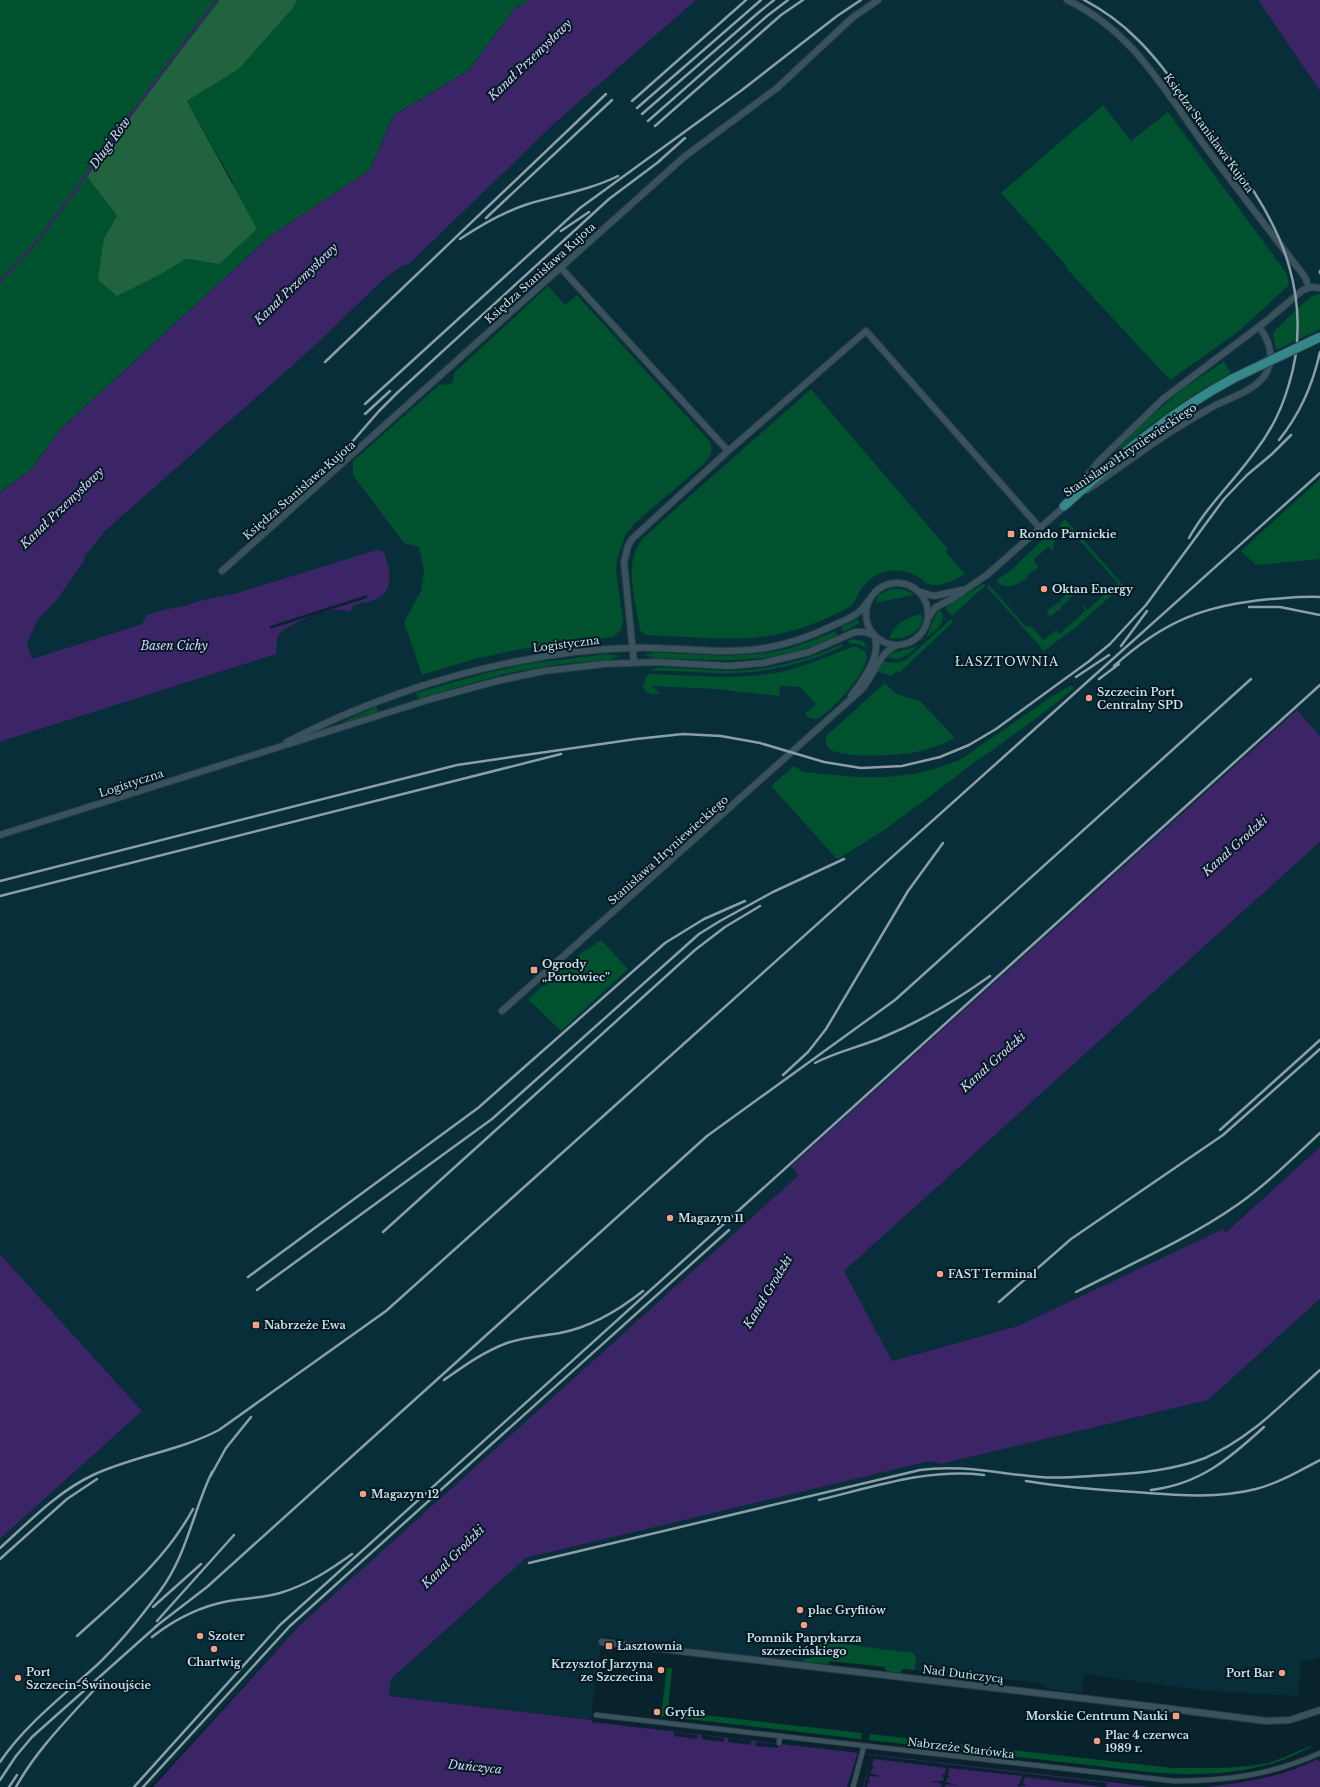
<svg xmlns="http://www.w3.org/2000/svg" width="1320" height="1787" font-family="'Libre Baskerville',serif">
  <rect width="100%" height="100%" fill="#09232d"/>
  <path fill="#082e3a" d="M696,0H1258L1320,91V736L1297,710L792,1166L799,1175L300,1625L149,1787H0V1539L142,1411L0,1254V744L1,741L277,641L283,630L289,626L331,610H339L346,612L353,606L362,602L380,597L390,585L389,573L384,553L237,593L203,600L184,606L168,609L142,624L32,659L27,644L38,619L56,601L84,561L85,556L105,531L310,350L386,277L402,266L409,264L557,121Z
    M1320,842V1147L1225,1232L1223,1229L1018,1326L891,1361L844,1271Z
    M1320,1299V1658L1301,1662L1298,1696L1199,1690L1084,1674L1082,1693L1048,1689L1042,1683L915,1670L916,1657L813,1645L812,1658L803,1659V1662L727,1653H692L602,1636L591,1720L389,1696L391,1679L526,1558L930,1461L941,1464L1208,1400Z"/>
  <path fill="#00522e" d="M0,0H220L85,174L117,216L104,238L163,273L186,259L219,264L233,183L187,101L239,69L293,8L297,0H531L516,7L469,70L393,116L370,170L269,237L60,430L32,469L0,492Z
    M1103,105L1131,141L1168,112L1287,274L1289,285L1239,331L1170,380L1067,269L1065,264L1001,193Z
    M548,286L565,305L577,295L710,442C713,451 711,456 705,463L635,523L625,536L617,559L616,572L623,620L621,630L613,637L561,643L521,649L474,659L422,675L404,622L421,591L424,571L419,547L404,543L353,475V461L440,384L449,385L453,382L454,373Z
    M1318,294L1320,295V329L1276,350L1273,335L1274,331L1309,298Z
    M1224,361L1231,373L1190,397L1150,425L1103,464L1145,421L1183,389Z
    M811,389L948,549L946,552L965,574C956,579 944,586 933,585C927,585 924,581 920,578C906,569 889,568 875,576C869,580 863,585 860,591C856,597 856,602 850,607C818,624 784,636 748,638C714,640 680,636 646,635L640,630C636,603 624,569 639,544C642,538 649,533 654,528Z
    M1320,479V559L1256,565L1241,551Z
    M1065,519L1123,585L1076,627L1044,651L987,587L989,585L990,586L1025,626L1032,627L1044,640L1056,630L1060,634L1085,611L1082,607L1083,606L1087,610L1118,583L1070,530L1065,533L1060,528V524Z
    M1051,532L1055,534L1053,551L1048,547L1033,560L1038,566L1034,572L1033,571L1027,576L1028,577C1019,585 1004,592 996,580L1009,572Z
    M983,584L986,585L952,616L947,610V606Z
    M891,589C899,588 908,589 913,595L875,603L879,595Z
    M1069,592H1071L1073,595L1060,608L1061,611L1058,610L1051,616L1048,615L1047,611L1057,603L1058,604L1061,601L1060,600Z
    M940,609C949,622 935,630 926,638C930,631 934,615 940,609Z
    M921,614C928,630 902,642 889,638C895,623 906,618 921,614Z
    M858,619L859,624L843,632L842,627Z
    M951,619L953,622L899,673L897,671L891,676L879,672L878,669L882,662L898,663L907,659Z
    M835,631L837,635C778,667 718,660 654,658L645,655L653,652C694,654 736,659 777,651C797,647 816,639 835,631Z
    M853,639L863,641L868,648L860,645L849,643L848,641Z
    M842,644L843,646C808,663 772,672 733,673C705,674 677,670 650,671L659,667C681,668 704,670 726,671C767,671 805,661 842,644Z
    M918,645C910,655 898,663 886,656C895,650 907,651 918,645Z
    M852,647H857L866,652C873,667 832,711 819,718C813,720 808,718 805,714L816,704L800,687L780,686L779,696L716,689L652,686L660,694H650L645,691L642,684H645V679L649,674L726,677L761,675L782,672L811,663Z
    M607,654L621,656L609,660L560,664L504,674L418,699L416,693L486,673L525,664Z
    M885,683L896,694L920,701L955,738C941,745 926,750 911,753C897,755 834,760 827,746C826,744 826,740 825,737Z
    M1071,685L1074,688C1040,717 1003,742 967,768C925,800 884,833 837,859L771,786L794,766L804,772L857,777H886L913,774L937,768L960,760L1051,697Z
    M376,706L378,712L341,723Z
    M601,940L628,969L561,1031L528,999L576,957Z
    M819,1641L913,1653L916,1657L915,1670L902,1669L901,1673L886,1671L885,1667L830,1661L828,1664L803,1662V1659L812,1658L813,1645Z
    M667,1668H672L668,1711L862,1733L861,1739L661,1716Z
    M870,1734L1172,1768C1200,1768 1241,1769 1268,1763C1282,1759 1297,1751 1311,1746V1747C1299,1753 1287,1759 1274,1763C1235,1775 1190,1776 1149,1772L869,1740Z"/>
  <path fill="#21633f" d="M220,0H297L293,8L239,69L187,101L257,229L219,264L186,259L163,273L117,296L98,280L104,238L117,216L85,174Z"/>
  <path fill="#3b2567" d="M531,0H696L557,121L409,264L402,266L386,277L310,350L105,531L85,556L84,561L56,601L38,619L27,644L32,659L142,624L147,615L168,609L184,606L203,600L237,593L377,550L384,552C388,567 396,586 380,597C373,602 361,602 353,606L351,611C346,613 340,609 333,610C321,612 285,625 279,635C276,641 277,647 276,654L2,741L0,744V492L32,469L60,430L269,237L370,170L393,116L469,70L516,7Z
    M1258,0H1320V91Z
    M1297,710L1320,736V842L844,1271L892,1361L1018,1326L1223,1229L1226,1232L1320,1147V1299L1208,1400L941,1464L930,1461L526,1558L391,1679L389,1696L591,1720L592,1722L1152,1787H153L300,1625L799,1175L791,1166Z
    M0,1254L142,1411L0,1539Z
    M1318,1759L1320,1762V1787H1208C1248,1782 1282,1777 1318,1759Z"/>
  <path fill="#09232d" d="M367,595V598L270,629V626Z
    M674,1732L697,1735V1739L674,1736Z
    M702,1735L724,1738V1742L701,1739Z
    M728,1738L751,1741V1745L728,1742Z
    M756,1742L779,1744L778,1748L755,1746Z
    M858,1752L870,1755L1107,1783L1106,1787H1102L1025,1777L1023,1783L1026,1785L1019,1787L1017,1784L1020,1783L1022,1776L949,1768L948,1775L950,1777L947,1778L946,1782L959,1786L947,1784L944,1787H941L942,1785L940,1783L929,1781H943L944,1778L941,1775L945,1774L946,1768L874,1759L872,1766L875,1768L872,1769L870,1773L883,1777L870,1776L868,1780L871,1782L868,1783L867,1787H864L871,1758L863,1787H847Z"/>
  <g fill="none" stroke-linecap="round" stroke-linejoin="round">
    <path stroke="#3b2567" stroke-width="2.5" d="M0,282L40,238L216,0"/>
    <defs>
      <path id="pedestrian" d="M596,1715L1174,1781C1226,1781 1272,1775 1320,1753
        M779,1743L780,1736
        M853,1787L864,1746"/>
      <path id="minor" d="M1067,0C1132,30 1165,91 1205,146C1238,190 1272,234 1305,277L1309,288
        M561,268L728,451
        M1087,490C1117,470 1146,447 1177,428C1190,420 1203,412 1216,405C1232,397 1255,390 1265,375C1275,359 1270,341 1259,327
        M1075,492L1098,462L1163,399L1265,322L1303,290L1312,287L1320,288
        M222,571L684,157L777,88L852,18L878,0
        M866 614a31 31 0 1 1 62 0a31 31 0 1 1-62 0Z
        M920,592L934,596L962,590
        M928,618L936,607L952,599L988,574L1066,505
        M634,663L624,562L628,546L632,539L728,451L866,331L1040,528
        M851,696C862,681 883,655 874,635
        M287,742C356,706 437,677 514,662C552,654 591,649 630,648C664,646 697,652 731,651C767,651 802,641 834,625C848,619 861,614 868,601
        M0,835L431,699L497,681L544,671L604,664L656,662L728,666L763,663L809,652L855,632H864L874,635
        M502,1011L861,690C875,676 878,652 898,645
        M602,1642L1156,1707L1266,1721L1290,1720L1320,1710"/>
      <path id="primary" d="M1064,506C1117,458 1170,412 1234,378"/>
    </defs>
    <use href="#pedestrian" stroke="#2e3a43" stroke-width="6"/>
    <use href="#minor" stroke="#2e3a43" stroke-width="8"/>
    <use href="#primary" stroke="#2e3a43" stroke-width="11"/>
    <use href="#pedestrian" stroke="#39535e" stroke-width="4.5"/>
    <use href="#minor" stroke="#39535e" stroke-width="6"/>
    <use href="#primary" stroke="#358889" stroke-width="9"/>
    <path stroke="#8c9fa7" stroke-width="2.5" d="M1084,0C1103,10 1121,23 1136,38C1157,58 1174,83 1191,106C1228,155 1272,206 1289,266C1300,303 1301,346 1289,384C1282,409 1270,433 1254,453C1233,482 1207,506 1189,538
      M632,101L746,0
      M637,108L761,0
      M642,114L758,13L774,0
      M648,121L767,16L788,0
      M655,126L781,15L803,0
      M657,163L685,138
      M486,218L612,100
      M561,231L589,212
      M460,239C481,225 503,212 528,204C558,195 590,190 618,176
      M1320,271V273
      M325,362L606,94
      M365,404L580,208L742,90L837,16L861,0
      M365,414L390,391
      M1279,440C1300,414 1313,384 1320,352
      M271,518L346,449L379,411L397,393L609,199L661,160
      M1249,607H1280L1320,615
      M1121,646L1147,611
      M1114,666C1164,621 1204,605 1271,599C1287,598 1304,596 1320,597
      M1076,677L1109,655
      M1099,679L1119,664
      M0,881L457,765L636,739L683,734L721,736L760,743L824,762L861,768L902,766L940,757L969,745L996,729L1088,662L1110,644L1146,605L1224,499L1247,475L1272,454L1291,435
      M0,896L561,754
      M815,1063C836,1052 859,1047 881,1038C920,1022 955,1001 990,976
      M783,1075L808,1052L826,1029L908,891L943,843
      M1220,1130L1320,1040
      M383,1232L695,950L725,927L760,906
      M248,1277L478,1108L665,943L704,919L745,901
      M257,1290L492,1119L699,934L720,921L773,892L844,859
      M1076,1292C1130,1264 1187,1240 1237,1205C1267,1184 1293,1158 1320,1133
      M999,1302L1071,1239L1223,1135L1320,1049
      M444,1380C464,1366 483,1352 507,1343C524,1337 542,1336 560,1333C592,1327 619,1310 643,1291
      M210,1477L226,1448L251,1417
      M1026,1481C1062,1487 1098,1490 1135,1492C1175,1495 1217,1499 1256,1489C1279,1483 1299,1471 1320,1460
      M1151,1490C1200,1484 1229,1459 1264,1427
      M819,1500C873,1487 928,1468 984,1475
      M0,1548C29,1522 57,1492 93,1475C134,1456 179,1451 219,1430L386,1311L1320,473
      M0,1559L67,1499L97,1479
      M529,1563L920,1470C961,1464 1000,1474 1040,1477C1062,1479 1085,1476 1107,1475C1140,1473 1174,1470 1205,1458C1250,1439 1284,1402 1320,1370
      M153,1607L201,1564
      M157,1621L234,1535
      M155,1627L207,1587L707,1136L895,1000L1251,679
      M77,1636C120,1597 165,1561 193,1509
      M152,1637C175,1619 201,1606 229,1601C246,1598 264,1598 280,1593C307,1585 330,1570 352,1554
      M0,1762C26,1724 63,1696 97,1665C120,1643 141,1617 160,1591C187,1555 193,1511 212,1472
      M0,1780L16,1756L32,1737L160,1623
      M9,1787L17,1775
      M16,1787C38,1747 73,1714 103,1680
      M134,1787L280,1625L1320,685
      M143,1787L290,1626L729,1230"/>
    <defs>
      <path id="primary-bridge" d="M1234,378L1320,337"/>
    </defs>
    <use href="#primary-bridge" stroke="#2e3a43" stroke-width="11" stroke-linecap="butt"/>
    <use href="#primary-bridge" stroke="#358889" stroke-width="9"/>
  </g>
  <g fill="#f39f83" stroke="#011a23" stroke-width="1.5">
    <rect x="1007" y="530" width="8" height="8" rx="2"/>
    <circle cx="1044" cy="589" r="4"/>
    <circle cx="1089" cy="698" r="4"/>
    <rect x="530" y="966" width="8" height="8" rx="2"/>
    <circle cx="670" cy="1218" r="4"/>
    <circle cx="940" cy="1274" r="4"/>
    <rect x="252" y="1321" width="8" height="8" rx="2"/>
    <circle cx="363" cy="1494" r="4"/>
    <circle cx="800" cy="1610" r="4"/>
    <circle cx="804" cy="1625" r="4"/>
    <circle cx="200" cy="1636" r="4"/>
    <rect x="605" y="1642" width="8" height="8" rx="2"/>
    <circle cx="214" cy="1649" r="4"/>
    <circle cx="661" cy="1670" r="4"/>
    <circle cx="1282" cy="1673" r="4"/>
    <circle cx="18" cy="1678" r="4"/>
    <circle cx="657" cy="1712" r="4"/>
    <rect x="1172" y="1712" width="8" height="8" rx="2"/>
    <circle cx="1097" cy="1741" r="4"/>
  </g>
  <g text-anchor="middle" stroke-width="4" stroke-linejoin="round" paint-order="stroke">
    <g font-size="11" fill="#d0dfe6" stroke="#011a23">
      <text transform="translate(1209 133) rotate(54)" y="4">Księdza Stanisława Kujota</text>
      <text transform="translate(540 273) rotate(-42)" y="4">Księdza Stanisława Kujota</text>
      <text transform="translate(1130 450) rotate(-34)" y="4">Stanisława Hryniewieckiego</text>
      <text transform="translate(299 490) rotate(-41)" y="4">Księdza Stanisława Kujota</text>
      <text transform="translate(566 644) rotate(-7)" y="4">Logistyczna</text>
      <text transform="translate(131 783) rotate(-18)" y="4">Logistyczna</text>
      <text transform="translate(668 850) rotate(-42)" y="4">Stanisława Hryniewieckiego</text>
      <text transform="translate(963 1674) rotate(7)" y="4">Nad Duńczycą</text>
      <text transform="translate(961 1748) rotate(7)" y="4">Nabrzeże Starówka</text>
    </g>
    <g font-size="11" font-weight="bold" fill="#d0dfe6" stroke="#011a23" text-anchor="start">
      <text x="1019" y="538">Rondo Parnickie</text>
      <text x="1052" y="593">Oktan Energy</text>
      <text x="1097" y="696">Szczecin Port<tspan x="1097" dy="13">Centralny SPD</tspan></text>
      <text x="542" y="968">Ogrody<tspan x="542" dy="13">„Portowiec”</tspan></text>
      <text x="678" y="1222">Magazyn 11</text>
      <text x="948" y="1278">FAST Terminal</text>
      <text x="264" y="1329">Nabrzeże Ewa</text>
      <text x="371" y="1498">Magazyn 12</text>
      <text x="808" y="1614">plac Gryfitów</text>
      <text x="208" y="1640">Szoter</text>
      <text x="804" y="1642" text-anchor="middle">Pomnik Paprykarza<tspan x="804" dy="13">szczecińskiego</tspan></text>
      <text x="617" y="1650">Łasztownia</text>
      <text x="214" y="1666" text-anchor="middle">Chartwig</text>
      <text x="653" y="1668" text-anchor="end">Krzysztof Jarzyna<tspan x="653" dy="13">ze Szczecina</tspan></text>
      <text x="26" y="1676">Port<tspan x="26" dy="13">Szczecin-Świnoujście</tspan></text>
      <text x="1274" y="1677" text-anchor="end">Port Bar</text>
      <text x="665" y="1716">Gryfus</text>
      <text x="1168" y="1720" text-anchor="end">Morskie Centrum Nauki</text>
      <text x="1105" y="1739">Plac 4 czerwca<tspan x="1105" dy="13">1989 r.</tspan></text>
    </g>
    <g font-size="12" font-style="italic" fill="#dbd2fa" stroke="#011a23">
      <text transform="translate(530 60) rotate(-44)" y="4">Kanał Przemysłowy</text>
      <text transform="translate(110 143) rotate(-54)" y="4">Długi Rów</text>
      <text transform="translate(296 284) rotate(-44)" y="4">Kanał Przemysłowy</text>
      <text transform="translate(62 508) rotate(-44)" y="4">Kanał Przemysłowy</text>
      <text x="174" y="650">Basen Cichy</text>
      <text transform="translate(1235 846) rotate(-42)" y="4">Kanał Grodzki</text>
      <text transform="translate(993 1062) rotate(-42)" y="4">Kanał Grodzki</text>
      <text transform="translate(768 1292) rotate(-59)" y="4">Kanał Grodzki</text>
      <text transform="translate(453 1557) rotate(-45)" y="4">Kanał Grodzki</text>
      <text transform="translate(475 1767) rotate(6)" y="4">Duńczyca</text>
    </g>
    <g font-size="12" letter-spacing="1" fill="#d0dfe6" stroke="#011a23">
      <text x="1007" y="666">ŁASZTOWNIA</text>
    </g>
  </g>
</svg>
